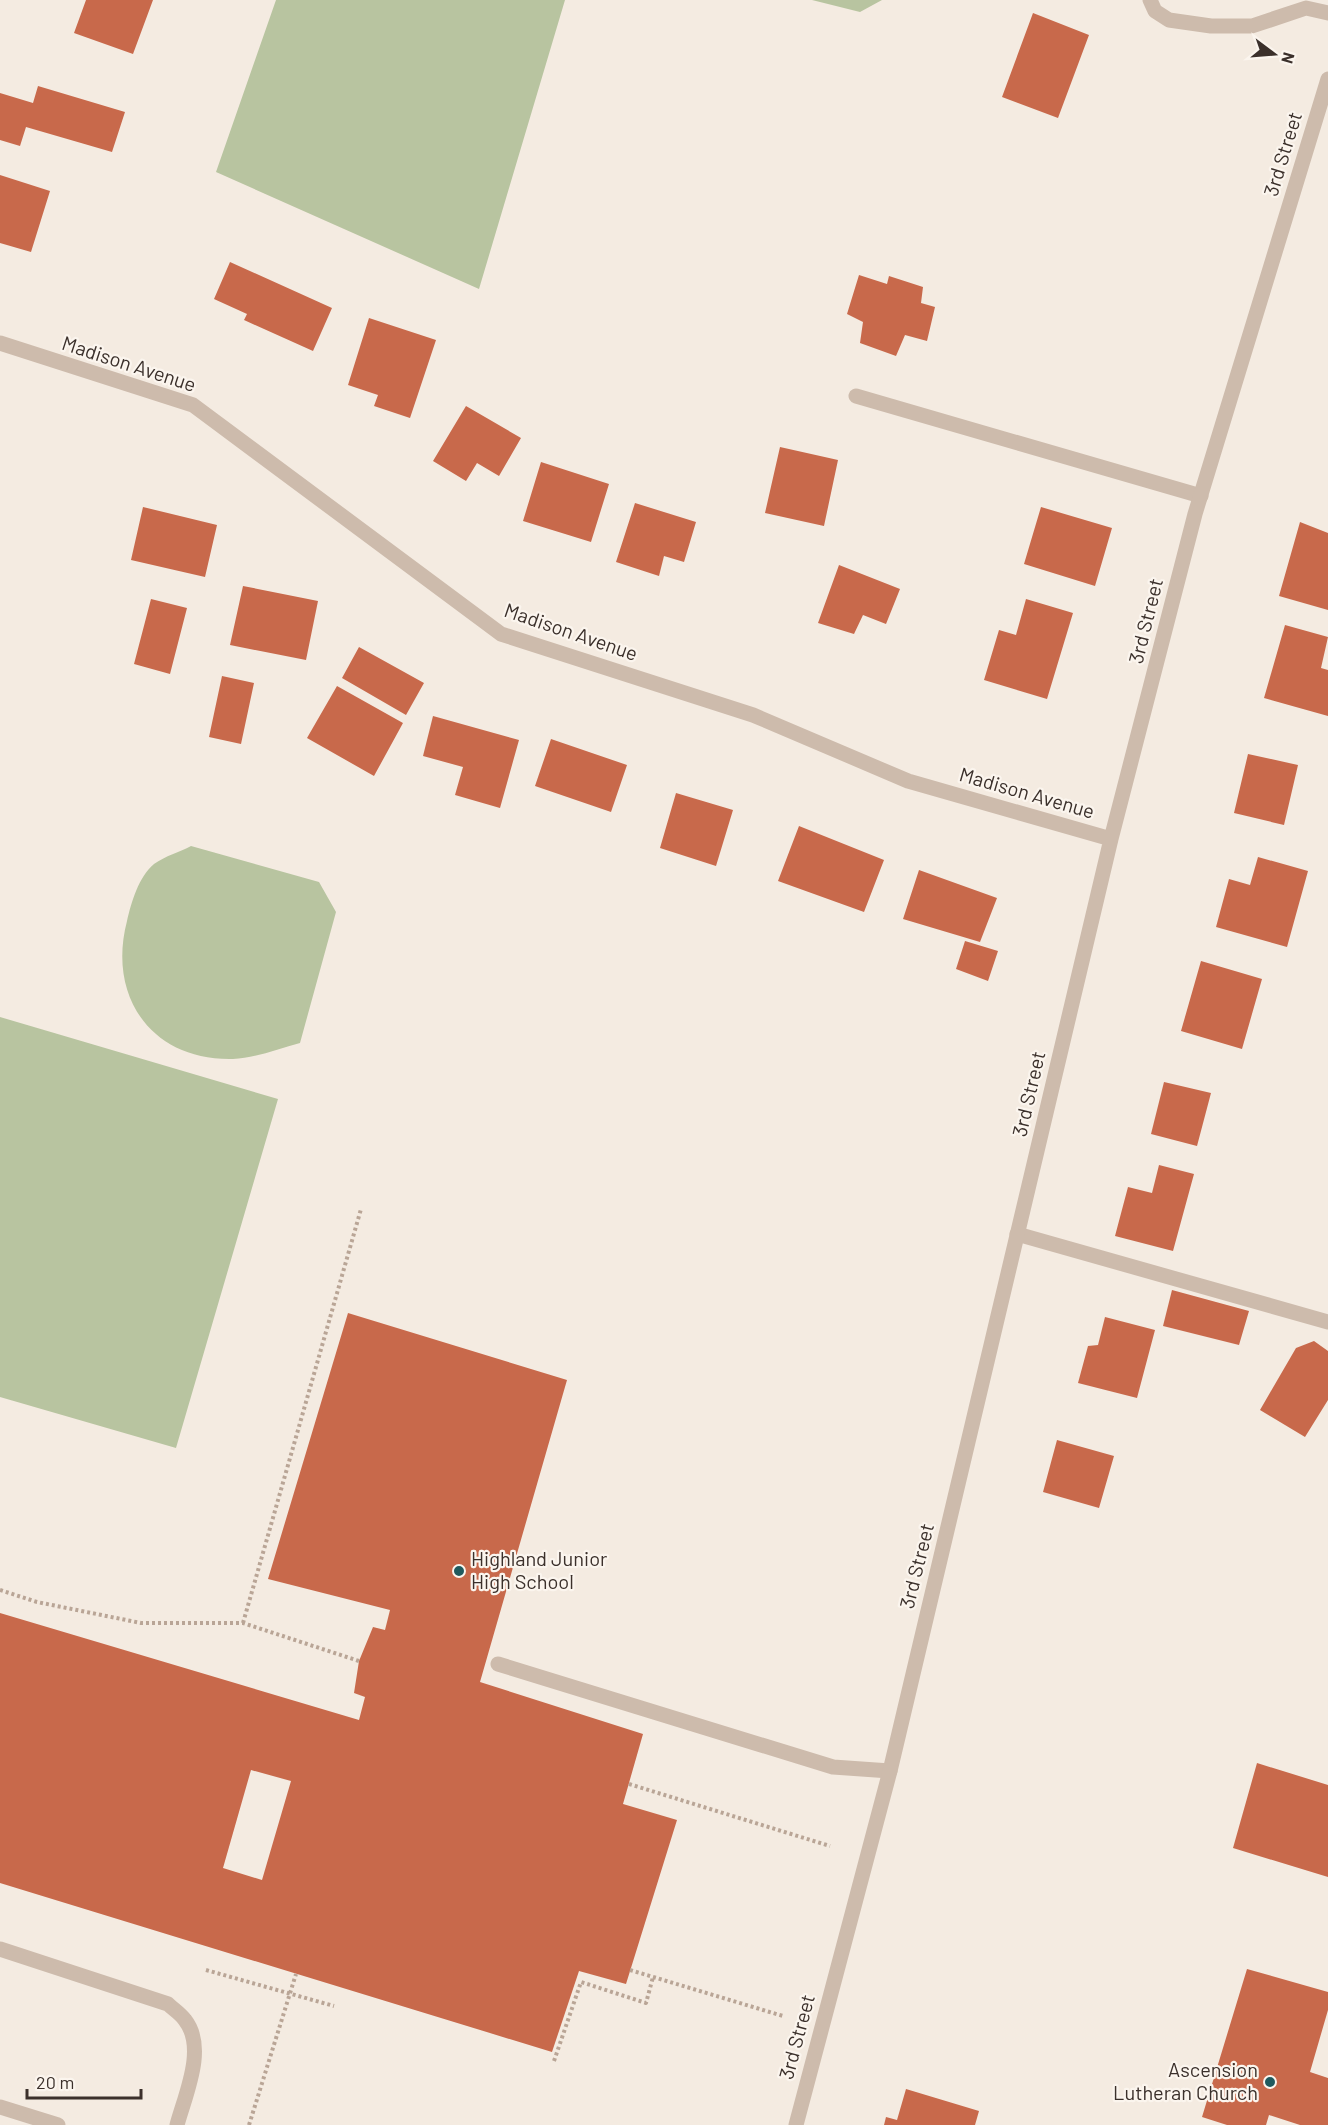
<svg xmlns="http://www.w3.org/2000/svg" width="1328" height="2125" font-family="Barlow,sans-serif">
  <rect width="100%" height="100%" fill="#f4ebe1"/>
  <path fill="#b8c4a0" d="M276,0H565L479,289L216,172Z
    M812,0H882L860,12Z
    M191,846L319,882L336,912L300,1043C278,1049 255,1058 233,1059C152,1061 107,997 127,921C131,903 139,876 154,864C165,856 180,852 191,846Z
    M0,1017L278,1099L176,1448L0,1397Z"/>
  <path fill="#c8694b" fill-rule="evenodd" d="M86,0H153L133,54L74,33Z
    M1033,13L1089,35L1058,118L1002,97Z
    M38,86L125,112L112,152L26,127L20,146L0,140V93L33,103Z
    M0,175L50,191L31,252L0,243Z
    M230,262L332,308L313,351L244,320L247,314L214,299Z
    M859,275L887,284L889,276L923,287L921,303L935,307L927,341L905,335L896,356L860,343L863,322L847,314Z
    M369,318L436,340L410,418L374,406L378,395L348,385Z
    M466,406L521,438L499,476L477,463L466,481L433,461Z
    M780,447L838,460L824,526L765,513Z
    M541,462L609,484L591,542L523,521Z
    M635,503L696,522L684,562L664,556L659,576L616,562Z
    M143,507L217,525L205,577L131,560Z
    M1041,507L1112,528L1095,586L1024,564Z
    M1300,522L1328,533V610L1279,596Z
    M839,565L900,589L886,624L863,615L854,634L818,623Z
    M243,586L318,601L306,660L230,645Z
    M151,599L187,608L170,674L134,664Z
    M1026,599L1073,613L1047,699L984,680L999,630L1016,635Z
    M1285,625L1328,637L1321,668L1328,670V716L1264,698Z
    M359,647L424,683L406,715L342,678Z
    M222,676L254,683L241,744L209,737Z
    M337,686L403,723L374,776L307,738Z
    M433,716L519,740L500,808L455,795L463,767L423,756Z
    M551,739L627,765L611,812L535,786Z
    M1248,754L1298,765L1284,825L1234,813Z
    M676,793L733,810L716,866L660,848Z
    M799,826L884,860L864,912L778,881Z
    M1258,857L1308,871L1287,947L1216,927L1229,879L1250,885Z
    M919,870L997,898L980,942L903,919Z
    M965,941L998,951L988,981L956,969Z
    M1201,961L1262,979L1242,1049L1181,1031Z
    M1164,1082L1211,1093L1197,1146L1151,1134Z
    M1159,1165L1194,1174L1173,1251L1115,1236L1128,1187L1152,1193Z
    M1172,1290L1249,1311L1239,1345L1163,1326Z
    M348,1313L567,1380L480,1682L643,1734L623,1804L677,1820L626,1984L579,1971L552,2052L0,1883V1613L359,1720L365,1697L354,1693L359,1661L373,1627L385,1630L390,1610L268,1579ZM251,1770L291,1781L262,1880L223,1868Z
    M1105,1317L1155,1330L1137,1398L1078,1383L1088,1346L1098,1345Z
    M1314,1341L1328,1351V1400L1305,1437L1260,1410L1296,1348Z
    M1057,1440L1114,1456L1099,1508L1043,1492Z
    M1257,1763L1328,1785V1877L1233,1848Z
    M1247,1969L1328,1992V2010L1310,2072L1328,2078V2125H1300L1269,2115L1266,2125H1227L1202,2117Z
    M906,2089L979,2111L975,2125H884L886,2117L897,2120Z"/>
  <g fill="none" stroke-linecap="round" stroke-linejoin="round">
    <path stroke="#b9a596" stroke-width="4" stroke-dasharray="3 3" stroke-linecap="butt" d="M0,1590L37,1602L141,1623H243L359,1661
      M243,1623L361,1209
      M629,1784L830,1846
      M206,1970L334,2006
      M630,1970L783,2016
      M554,2061L581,1982L646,2003L653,1977
      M249,2125L296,1974"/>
    <path stroke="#cdbbac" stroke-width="15" d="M1150,0L1155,11L1169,20L1211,26H1252L1306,8L1328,13
      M856,396L1201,496
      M1017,1234L1328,1322
      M498,1664L833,1767L890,1771
      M0,1949L168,2004C173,2009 181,2014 185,2020C207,2048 185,2095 177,2125"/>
    <path stroke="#cdbbac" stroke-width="15" d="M0,343L193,405L501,634L753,715L908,781L1111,839
      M0,2107L58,2125
      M796,2125L890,1771L1111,839L1195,514L1328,79"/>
  </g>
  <g fill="#1f5a5e" stroke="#fbf5ee" stroke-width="2">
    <circle cx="459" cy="1571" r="6"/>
    <circle cx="1270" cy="2082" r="6"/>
  </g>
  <g text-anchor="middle" stroke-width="4.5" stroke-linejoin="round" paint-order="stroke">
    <g font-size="20" fill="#3b302b" stroke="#fbf5ee">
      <text transform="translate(1283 154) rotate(-73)" y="7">3rd Street</text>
      <text transform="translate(129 364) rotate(18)" y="7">Madison Avenue</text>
      <text transform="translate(1146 621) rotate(-76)" y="7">3rd Street</text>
      <text transform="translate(571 632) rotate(19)" y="7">Madison Avenue</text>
      <text transform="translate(1027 793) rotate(16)" y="7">Madison Avenue</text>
      <text transform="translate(1029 1094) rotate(-77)" y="7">3rd Street</text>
      <text transform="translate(917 1566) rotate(-76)" y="7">3rd Street</text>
      <text transform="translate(797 2037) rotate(-75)" y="7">3rd Street</text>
    </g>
    <g font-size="20" fill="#3b302b" stroke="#fbf5ee" text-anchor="start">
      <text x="471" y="1566">Highland Junior<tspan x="471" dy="23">High School</tspan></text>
      <text x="1258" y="2077" text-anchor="end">Ascension<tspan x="1258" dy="23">Lutheran Church</tspan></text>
    </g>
  </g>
  <g transform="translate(1274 54) rotate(106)" stroke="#fbf5ee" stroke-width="4.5" paint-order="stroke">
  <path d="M0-4.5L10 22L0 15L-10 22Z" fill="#3b302b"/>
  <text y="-9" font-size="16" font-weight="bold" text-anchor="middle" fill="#3b302b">N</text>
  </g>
  <path d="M27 2089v9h114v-9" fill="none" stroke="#3b302b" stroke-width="3"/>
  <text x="36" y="2089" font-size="18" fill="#3b302b" stroke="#fbf5ee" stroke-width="4.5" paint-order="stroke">20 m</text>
</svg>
